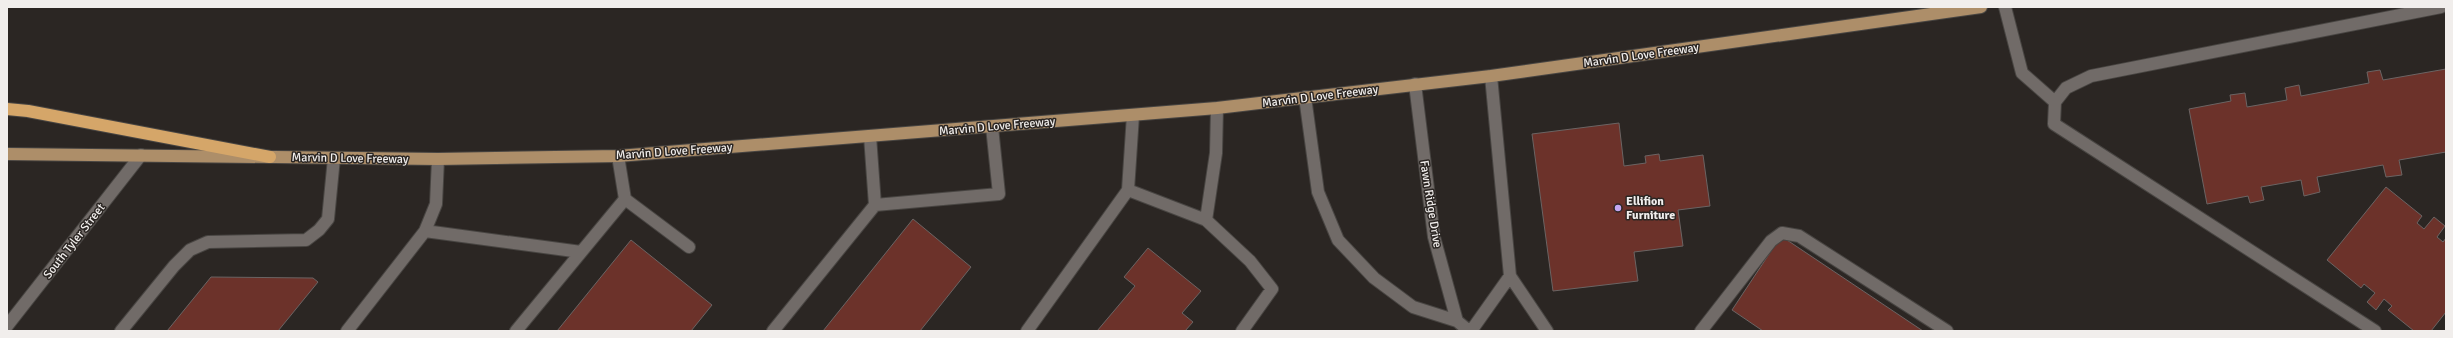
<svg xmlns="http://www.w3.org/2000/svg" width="2453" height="338" font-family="Signika,sans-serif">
  <rect width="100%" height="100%" fill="#2b2623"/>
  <path fill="#6c322a" stroke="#6b6463" d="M2446,69V152L2399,160L2402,175L2386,177L2383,165L2317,177L2320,192L2304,196L2301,180L2261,187L2264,200L2250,203L2248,196L2207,204L2189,109L2231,101L2230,95L2245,93L2247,107L2287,100L2285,88L2299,85L2301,96L2369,83L2367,72L2380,70L2383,80Z
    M1619,123L1624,166L1646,163L1645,156L1659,154L1660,161L1703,155L1710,206L1678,210L1683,246L1634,252L1638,281L1553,291L1532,134Z
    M2386,187L2422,216L2417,223L2424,229L2434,217L2445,226L2437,237L2443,242L2446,238V312L2431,331H2414L2388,310L2392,306L2384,299L2376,310L2367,302L2375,293L2364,284L2361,288L2327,260Z
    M913,219L971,267L920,331H823Z
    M1781,236L1923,331H1763L1732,310Z
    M631,240L712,305L691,331H557Z
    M1148,248L1201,291L1182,313L1193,322L1185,331H1097L1135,286L1124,277Z
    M211,277L313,278L318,282L278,331H167Z"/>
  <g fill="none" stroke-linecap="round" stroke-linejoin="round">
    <defs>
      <path id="minor" d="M2005,7L2022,73L2055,102
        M1491,76L1510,276
        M1415,84L1434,237L1457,321
        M1305,97L1318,192L1338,240L1374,278L1413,307L1457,321L1469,331
        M618,156L625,199
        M1128,190L1206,220L1250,261L1272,289L1242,331
        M875,205L999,194L992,127
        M1206,220L1216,153L1217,108
        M425,231L581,252
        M7,326L141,155
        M121,331L174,266L190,250L208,242L306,240L319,230L328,219L334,158
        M347,331L425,231L436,204L438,159
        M516,331L625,199L689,247
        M773,331L875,205L870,136
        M1027,331L1128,190L1133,115
        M1471,331L1510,276L1547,331
        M1701,331L1771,241L1782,233L1799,236L1947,331
        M2375,331L2054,124L2055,102L2066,88L2091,76L2441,7"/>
      <path id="major" d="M7,154L438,159L618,156L1217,108L1491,76L1981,7"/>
      <path id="highway" d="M7,109L28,111L270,157"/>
    </defs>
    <use href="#minor" stroke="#484542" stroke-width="14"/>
    <use href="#major" stroke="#484542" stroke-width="14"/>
    <use href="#highway" stroke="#484542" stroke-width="14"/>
    <use href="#minor" stroke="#716b68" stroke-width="12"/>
    <use href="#major" stroke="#ad8e69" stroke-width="12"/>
    <use href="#highway" stroke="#d5a669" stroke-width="12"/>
  </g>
  <circle fill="#c4a7f1" stroke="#2b2623" stroke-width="1.5" cx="1618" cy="208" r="4"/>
  <g text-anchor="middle" stroke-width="3" stroke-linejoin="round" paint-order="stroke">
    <g font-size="12" fill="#f1eeec" stroke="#2b2623">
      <text transform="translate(1641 55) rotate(-8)" y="4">Marvin D Love Freeway</text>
      <text transform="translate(1320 96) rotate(-7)" y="4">Marvin D Love Freeway</text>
      <text transform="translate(997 126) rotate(-5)" y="4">Marvin D Love Freeway</text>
      <text transform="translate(674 151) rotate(-4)" y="4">Marvin D Love Freeway</text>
      <text transform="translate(350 158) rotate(1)" y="4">Marvin D Love Freeway</text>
      <text transform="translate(1431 204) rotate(81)" y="4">Fawn Ridge Drive</text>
      <text transform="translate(74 241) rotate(-52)" y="4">South Tyler Street</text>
    </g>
    <g font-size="12" font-weight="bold" fill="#f1eeec" stroke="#2b2623" text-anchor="start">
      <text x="1626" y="205">Ellifion<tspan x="1626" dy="14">Furniture</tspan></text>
    </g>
  </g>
  <rect width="2453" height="338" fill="none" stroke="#f1eeec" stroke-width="16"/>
</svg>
